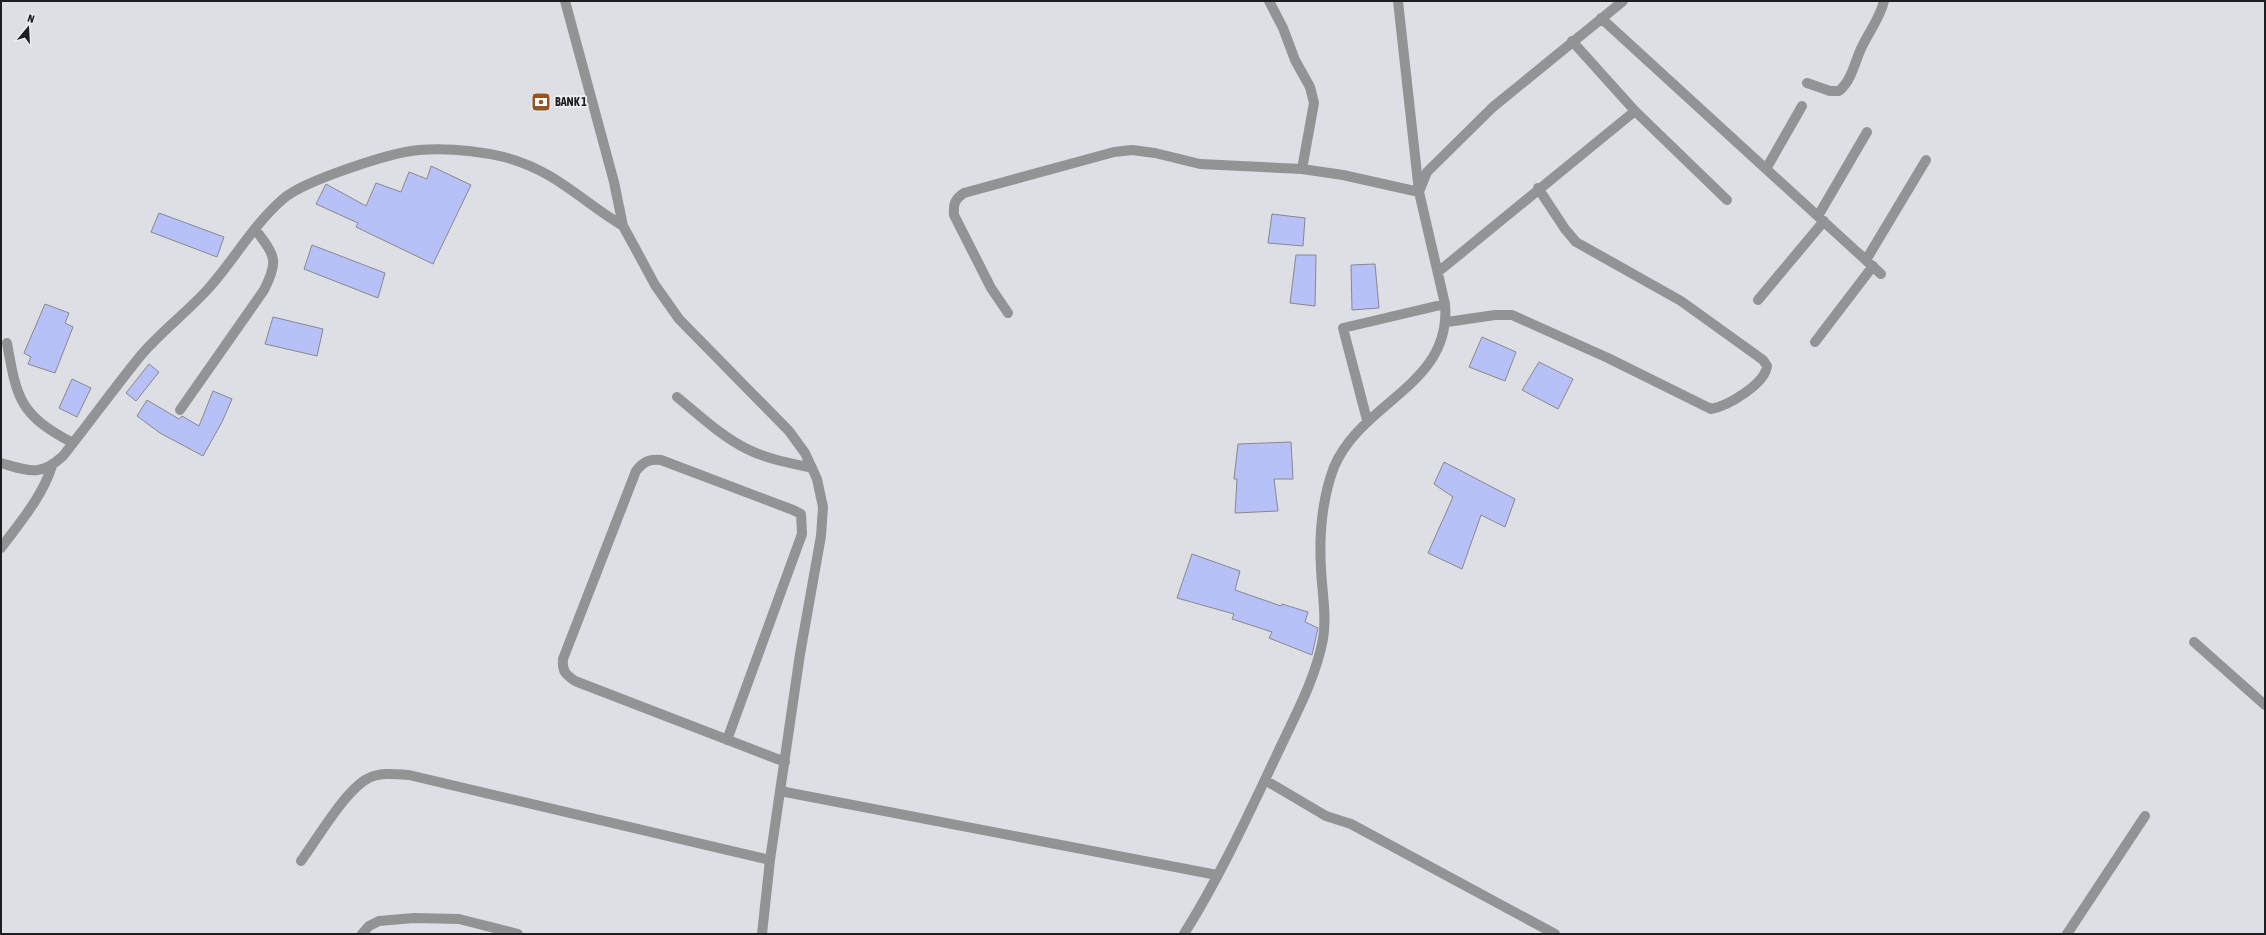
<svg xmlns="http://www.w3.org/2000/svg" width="2266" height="935" font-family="'Asap Condensed',sans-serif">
  <rect width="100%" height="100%" fill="#dedfe4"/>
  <path fill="#b7c1f7" stroke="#87888d" d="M431,166L471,185L433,264L356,227L358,223L316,204L326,184L366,206L376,183L401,192L409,172L427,179Z
    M159,213L224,237L217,257L151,232Z
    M1272,214L1305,218L1303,246L1268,243Z
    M312,245L385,273L378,298L304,269Z
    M1296,255H1316L1315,306L1290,303Z
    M1375,264L1379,308L1352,310L1351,265Z
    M45,304L69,313L65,323L73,327L55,373L28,364L31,357L24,353Z
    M273,317L323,329L317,356L265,344Z
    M1482,337L1516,352L1505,381L1469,367Z
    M1539,362L1573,379L1558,409L1522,390Z
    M149,364L159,372L136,401L126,393Z
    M72,379L91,388L77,417L59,408Z
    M213,391L232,399L222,422L203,456L160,433L137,416L147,400L179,419L182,416L199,426Z
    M1291,442L1293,479H1274L1278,511L1235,513L1237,479H1234L1238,444Z
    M1444,462L1515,499L1505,527L1481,515L1462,569L1428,553L1453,497L1434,484Z
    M1192,554L1240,571L1235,590L1281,606L1282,604L1308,612L1305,622L1318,628L1312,655L1269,638L1272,632L1232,619L1234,614L1177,598Z"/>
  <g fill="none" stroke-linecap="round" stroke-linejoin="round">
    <path stroke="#919494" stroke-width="10" d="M565,1L614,182L623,226L634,246L655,285L679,319L789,431L805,453L817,479L823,507L821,536L800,654L770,860L762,934
      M1269,1L1283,28L1295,60L1310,87L1314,103L1302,169
      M1601,18L1881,274
      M1572,41L1635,111L1727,200
      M1807,83L1830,91H1839C1851,81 1854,65 1860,51C1867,34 1880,19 1884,1
      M1766,169L1802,106
      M1818,216L1867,132
      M1866,260L1926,160
      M1438,272L1635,111
      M1758,300L1824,221
      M1008,313L991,288L954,215C953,204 955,199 964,193L1114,152L1132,150L1155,153L1200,164L1302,169L1343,175L1419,192L1398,1
      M1447,322L1495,315H1512L1608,358L1711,409C1728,406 1765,384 1767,366L1763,360L1681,301L1576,242L1565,229L1538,188
      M1815,342L1873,266
      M7,343C17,400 20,415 73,443
      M677,397C699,415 721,436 747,449C767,459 790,463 812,468
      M180,410L264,290C280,259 274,255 255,229
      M1367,420L1343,328L1445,304
      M1,463C29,471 40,477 63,456C90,422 115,387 142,354C162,331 187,312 208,289C234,260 253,225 283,199C303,181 392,152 419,150C446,148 478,151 504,157C555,170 581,201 623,226
      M1,548C21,521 42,497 52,466
      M2194,642L2265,705
      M727,740L802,534L801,514L793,510L661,460C649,459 644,461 636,471L563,659C562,671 565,674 575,681L785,762
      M1265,780L1326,816L1351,824L1555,934
      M780,791L1217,875
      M301,861C317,839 345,791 367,779C379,772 396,774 409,775L770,860
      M362,934L369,926L379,921L414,918L459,919L518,934
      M1184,934C1221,875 1250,811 1280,748C1296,714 1316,677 1323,639C1327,616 1322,592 1321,569C1319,535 1322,499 1334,467C1362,401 1452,385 1445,304L1419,192L1427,172L1493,107L1623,1
      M2067,934L2145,816"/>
  </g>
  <defs>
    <symbol id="bank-square" viewBox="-11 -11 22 22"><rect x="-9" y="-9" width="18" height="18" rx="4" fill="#965422" stroke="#ebecf1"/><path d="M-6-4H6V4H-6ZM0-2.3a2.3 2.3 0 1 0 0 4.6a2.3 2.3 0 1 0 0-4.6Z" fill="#fff"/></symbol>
  </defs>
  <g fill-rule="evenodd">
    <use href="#bank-square" x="530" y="91" width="22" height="22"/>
  </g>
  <g text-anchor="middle" stroke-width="4" stroke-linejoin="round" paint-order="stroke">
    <g font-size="12" font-weight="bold" fill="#1d1e1f" stroke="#ebecf1" text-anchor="start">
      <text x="555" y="106">BANK 1</text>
    </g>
  </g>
  <rect width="2266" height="935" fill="none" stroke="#1d1e1f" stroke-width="4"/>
  <g transform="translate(28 28) rotate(18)" stroke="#ebecf1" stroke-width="3" paint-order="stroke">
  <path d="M0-3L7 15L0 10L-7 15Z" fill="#1d1e1f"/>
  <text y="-6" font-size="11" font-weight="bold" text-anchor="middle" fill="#1d1e1f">N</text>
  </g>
</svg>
